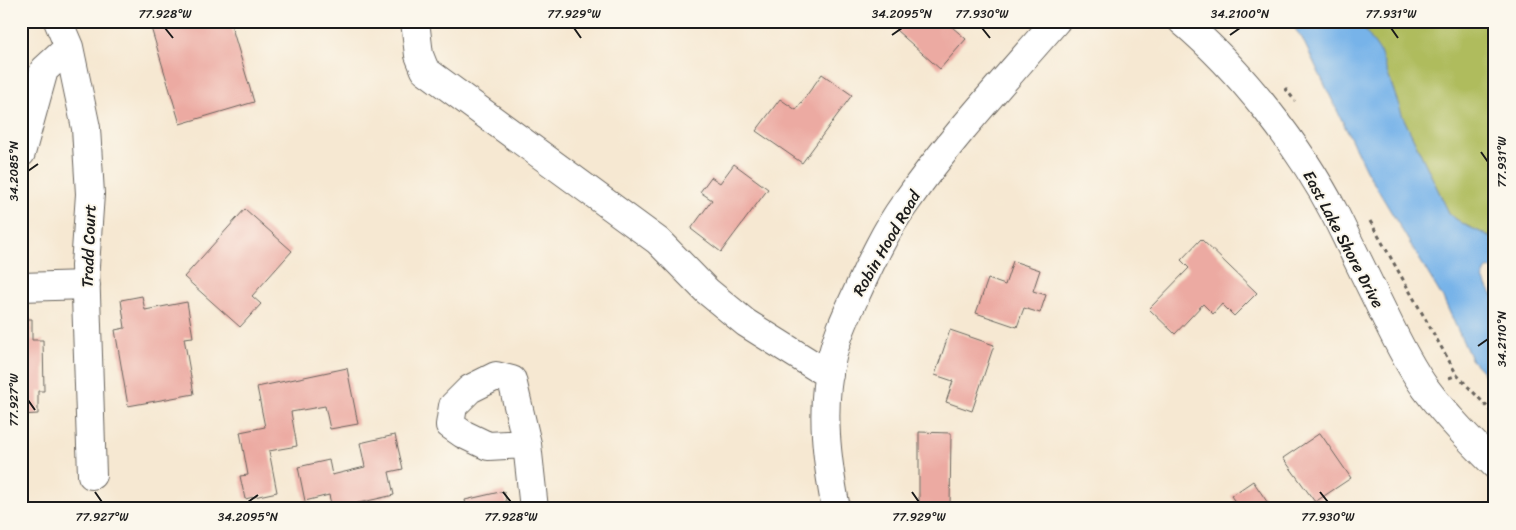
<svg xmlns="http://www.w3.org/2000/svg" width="1516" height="530" font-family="Sriracha,sans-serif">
  <rect width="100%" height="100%" fill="#fbf7ec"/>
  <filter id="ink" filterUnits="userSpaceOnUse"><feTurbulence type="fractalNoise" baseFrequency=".02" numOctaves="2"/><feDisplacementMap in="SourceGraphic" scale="10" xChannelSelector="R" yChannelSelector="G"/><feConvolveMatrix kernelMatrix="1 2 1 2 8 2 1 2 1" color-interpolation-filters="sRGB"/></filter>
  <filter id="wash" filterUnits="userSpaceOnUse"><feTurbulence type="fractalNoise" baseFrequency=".0096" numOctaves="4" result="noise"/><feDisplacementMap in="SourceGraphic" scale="20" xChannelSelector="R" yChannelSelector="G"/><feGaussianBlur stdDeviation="1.12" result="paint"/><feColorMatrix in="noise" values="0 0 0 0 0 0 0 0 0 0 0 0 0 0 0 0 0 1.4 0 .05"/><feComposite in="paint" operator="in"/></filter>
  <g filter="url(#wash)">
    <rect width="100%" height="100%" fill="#f6e8d2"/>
    <path fill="#afbc5d" stroke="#666c3c" d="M1359,21H1495V239L1465,225L1450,215L1403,117L1396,100L1392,84Z"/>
    <path fill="#77b3e9" stroke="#4a6882" d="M1289,21H1359L1380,52L1403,117L1450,215L1465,225L1495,239V269L1488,268L1484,273L1483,279L1495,299V395L1483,372L1471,359L1444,300L1366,170L1302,38Z"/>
    <g id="blocks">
      <path fill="#ecaaa2" d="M149,21H230L254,102L180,124Z
        M904,21H945L966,39L940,69L896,30Z
        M822,74L852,95L802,163L756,131L780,99L796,110Z
        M734,164L768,189L721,252L691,229L712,200L700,192L711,177L720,183Z
        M245,209L292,251L252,296L261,304L240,327L184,277Z
        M1201,239L1257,293L1234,316L1222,304L1213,314L1203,304L1175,334L1149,309L1189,268L1181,260Z
        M1013,261L1040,270L1033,291L1046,295L1040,313L1024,308L1017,327L976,313L988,279L1005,285Z
        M142,296L145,310L187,302L193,337L184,338L194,394L128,406L115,330L125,328L121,300Z
        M21,319H32V340H43L44,391H38V414L21,415Z
        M950,330L994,345L972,411L946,402L953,381L935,375Z
        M347,368L358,424L330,429L325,406L291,412L297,446L269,451L277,492L245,499L240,476L248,475L240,432L265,427L257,387Z
        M919,432L951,433L950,507H919Z
        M1320,433L1351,478L1315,502L1283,458Z
        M395,435L403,469L389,472L394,495L332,509L329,495L305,501L298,467L329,460L332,475L365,467L360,443Z
        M1253,481L1272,509H1240L1231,496Z
        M504,491L508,509H467L465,500Z"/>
    </g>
  </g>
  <g filter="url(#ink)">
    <use href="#blocks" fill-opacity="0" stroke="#68635c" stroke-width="1"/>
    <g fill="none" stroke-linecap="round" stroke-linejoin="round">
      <defs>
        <path id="minor" d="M58,21L69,47L86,128L90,194L85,266L92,475
          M415,21L419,55L425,70L658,241L707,291L746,323L829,375
          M1182,21C1240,70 1300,146 1335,214C1352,248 1368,282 1385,316C1397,341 1410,367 1426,389C1446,416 1471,441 1495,465
          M21,153L44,70L69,47
          M21,287L86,285
          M496,376L512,380L527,444L488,446L463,434L450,425L453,406L470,389Z
          M527,444L534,509
          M836,509C827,461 820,410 831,362C836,336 848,312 859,288C872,260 886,230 904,205C949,140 1004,81 1056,21"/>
      </defs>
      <use href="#minor" stroke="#68635c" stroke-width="30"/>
      <path stroke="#68635c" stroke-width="3" stroke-dasharray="4 4" stroke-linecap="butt" d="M1285,88L1295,101
        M1370,221L1457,375
        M1449,378L1457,375L1495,415"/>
      <use href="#minor" stroke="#fff" stroke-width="28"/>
    </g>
  </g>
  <path fill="none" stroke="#1c1c1c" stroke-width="2" d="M165,28L173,38M574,28L581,38M982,28L990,38M1391,28L1398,38M892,35L902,28M1230,35L1240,28M1481,152L1488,162M28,171L38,164M1478,346L1488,339M28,400L35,410M95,492L102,502M503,492L511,502M912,492L919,502M1320,492L1328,502M248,502L258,495"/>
  <g text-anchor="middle" stroke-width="4" stroke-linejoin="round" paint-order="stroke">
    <g font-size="16" fill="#1c1c1c" stroke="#fbf7ec">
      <text transform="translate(1344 239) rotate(62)" y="6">East Lake Shore Drive</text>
      <text transform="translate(886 243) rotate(-60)" y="6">Robin Hood Road</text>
      <text transform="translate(88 246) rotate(-88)" y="6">Tradd Court</text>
    </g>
  </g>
  <rect width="1516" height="530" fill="none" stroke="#fbf7ec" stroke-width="55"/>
  <rect x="28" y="28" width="1460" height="474" fill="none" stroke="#1c1c1c" stroke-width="2"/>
  <g font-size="12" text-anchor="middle" fill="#1c1c1c">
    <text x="165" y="18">77.928°W</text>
    <text x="574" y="18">77.929°W</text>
    <text x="902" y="18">34.2095°N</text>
    <text x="982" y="18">77.930°W</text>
    <text x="1240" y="18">34.2100°N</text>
    <text x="1391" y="18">77.931°W</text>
    <text transform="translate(1502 162) rotate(-90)" y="4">77.931°W</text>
    <text transform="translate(14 171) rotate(-90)" y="4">34.2085°N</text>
    <text transform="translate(1502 339) rotate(-90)" y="4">34.2110°N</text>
    <text transform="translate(14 400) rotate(-90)" y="4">77.927°W</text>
    <text x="102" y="521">77.927°W</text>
    <text x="248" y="521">34.2095°N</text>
    <text x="511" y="521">77.928°W</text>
    <text x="919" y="521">77.929°W</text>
    <text x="1328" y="521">77.930°W</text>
  </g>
</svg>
